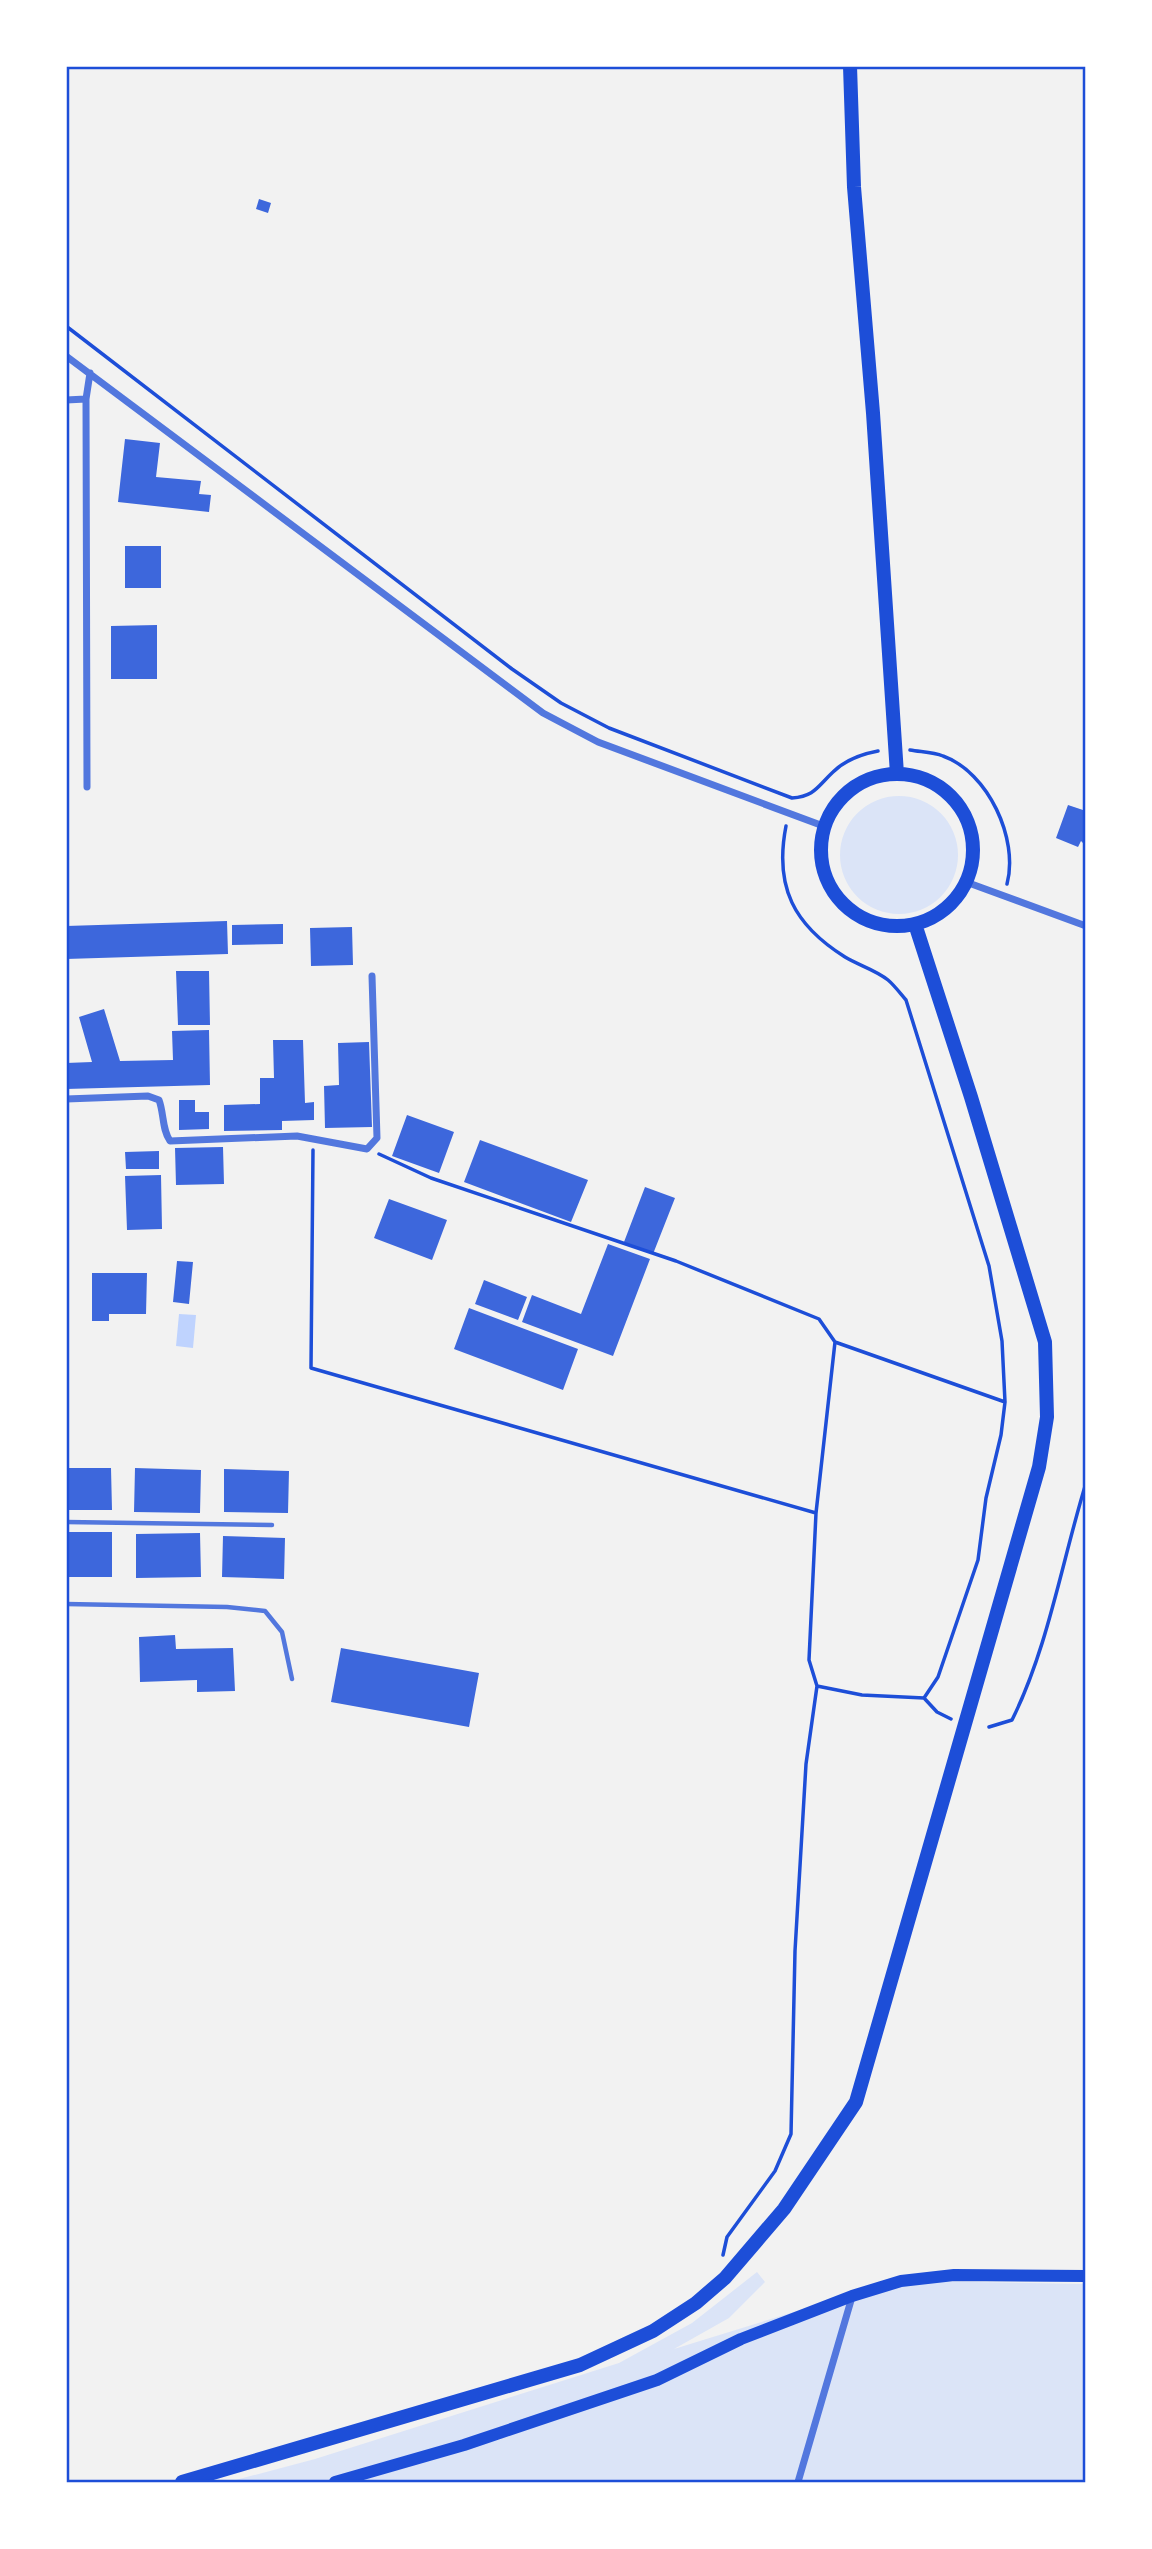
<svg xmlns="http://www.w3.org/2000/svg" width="1152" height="2549" font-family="Helvetica,sans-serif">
  <rect width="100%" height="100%" fill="#f2f2f2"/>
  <path fill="#dbe4f7" d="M840 855a59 59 0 1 1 118 0a59 59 0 1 1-118 0Z
    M757,2272L765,2282L729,2318L674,2349L813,2306L909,2281L1085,2284V2482H228L315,2459L619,2363L692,2323Z"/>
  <path fill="#bfd3fe" d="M179,1314L196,1315L193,1348L176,1346Z"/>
  <path fill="#3d67dc" d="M259,199L271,203L268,213L256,209Z
    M125,439L160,443L156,477L201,481L199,494L211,495L209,512L118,502Z
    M125,546H161V588H125Z
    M157,625V679H111V626Z
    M1068,805L1086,811V846L1081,841L1078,847L1056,838Z
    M227,921L228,954L66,959V926Z
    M283,924V944L232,945V925Z
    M352,927L353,965L311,966L310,928Z
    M176,971H209L210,1025H178Z
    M104,1009L120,1061L173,1060L172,1031L209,1030L210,1085L66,1089V1063L92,1062L79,1017Z
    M273,1040H303L305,1103L314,1102V1120L282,1121V1130L224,1131V1105L260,1104V1078H274Z
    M369,1042L372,1127L325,1128L324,1086L339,1085L338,1043Z
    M179,1100H195V1112H209V1129L179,1130Z
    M407,1115L454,1132L439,1173L392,1156Z
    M480,1140L588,1180L571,1222L464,1182Z
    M223,1147L224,1184L176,1185L175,1148Z
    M159,1151V1169H126L125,1152Z
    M161,1175L162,1229L127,1230L125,1176Z
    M645,1187L675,1198L653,1254L624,1242Z
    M389,1199L447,1220L432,1260L374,1238Z
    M608,1244L650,1259L613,1356L522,1322L532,1295L581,1314Z
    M177,1261L193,1262L189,1304L173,1302Z
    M92,1273H147L146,1314H109V1321H92Z
    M484,1280L527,1297L518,1320L475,1304Z
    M469,1308L578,1349L563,1390L454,1349Z
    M66,1468H111L112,1510H66Z
    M135,1468L201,1470L200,1513L134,1512Z
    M224,1469L289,1471L288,1513L224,1512Z
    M66,1532H112V1577H66Z
    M200,1533L201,1577L136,1578V1534Z
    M223,1536L285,1538L284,1579L222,1577Z
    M175,1635L176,1649L233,1648L235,1691L197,1692V1680L140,1682L139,1637Z
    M341,1648L479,1673L469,1727L331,1702Z"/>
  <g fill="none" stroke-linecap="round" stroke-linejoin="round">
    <path stroke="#1d4ed8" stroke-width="3.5" d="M66,326L512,669L561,703L609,728L792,798C815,796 817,787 833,772C845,760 862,754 878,751
      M910,750C921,752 933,752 943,756C988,772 1019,839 1007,884
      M786,826C774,887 794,925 845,957C858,965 876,970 888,980C894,985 900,993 906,1000L989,1266L1002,1341L1005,1402L1001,1435L986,1498L978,1560L938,1677L924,1698L862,1695L817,1686
      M313,1150L311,1368L816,1513
      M379,1154L431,1178L676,1261L819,1319L835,1342
      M924,1698L937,1712L951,1719
      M989,1727L1012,1720C1048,1648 1062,1561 1086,1483
      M723,2255L727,2237L775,2171L791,2134L795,1951L806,1764L817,1686L809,1660L816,1513L835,1342L1005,1402"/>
    <path stroke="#5277de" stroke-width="4.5" d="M66,1522L272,1525
      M66,1604L227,1607L265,1611L282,1632L292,1679"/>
    <path stroke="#5277de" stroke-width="7" d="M66,356L543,713L598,742L826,827
      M86,399L87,787
      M66,400L86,399L90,373
      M966,882L1086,926
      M66,1099L148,1096L159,1100C164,1113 162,1130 170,1141L297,1136L367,1149L377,1138L372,976
      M798,2482L852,2297"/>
    <path stroke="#1d4ed8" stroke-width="12" d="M335,2482L464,2445L657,2380L741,2339L852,2296L901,2281L954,2275L1086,2276"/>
    <path stroke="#1d4ed8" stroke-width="14" d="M850,66L854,187L873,413L897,774
      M821 850a76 76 0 1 1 152 0a76 76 0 1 1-152 0Z
      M182,2482L580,2365L653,2331L696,2303L725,2278L784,2209L856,2102L1039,1467L1047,1417L1045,1342L971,1097L915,924"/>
  </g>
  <rect width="1152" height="2549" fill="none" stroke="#ffffff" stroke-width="136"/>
  <rect x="68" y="68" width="1016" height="2413" fill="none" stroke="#1d4ed8" stroke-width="2.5"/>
</svg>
